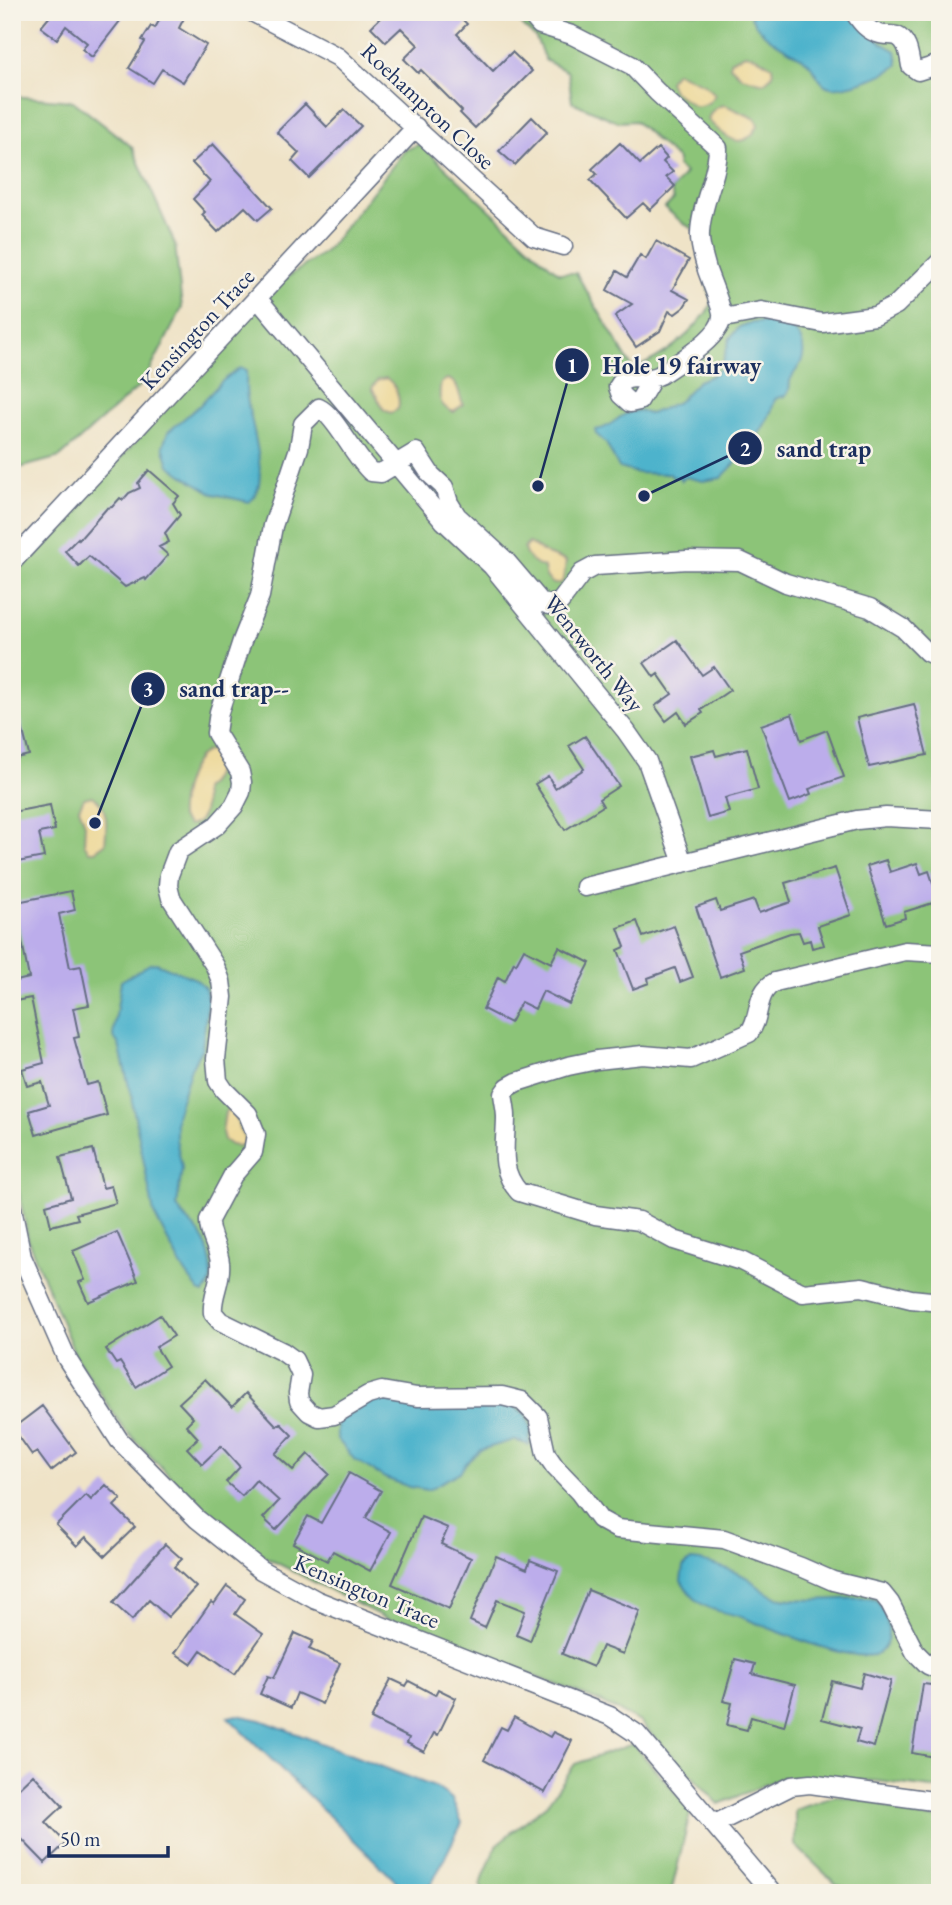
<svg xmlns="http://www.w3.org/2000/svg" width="952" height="1905" font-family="'EB Garamond',serif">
  <rect width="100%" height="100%" fill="#f7f3e8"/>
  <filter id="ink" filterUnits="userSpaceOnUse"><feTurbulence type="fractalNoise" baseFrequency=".0143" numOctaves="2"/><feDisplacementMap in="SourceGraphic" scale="14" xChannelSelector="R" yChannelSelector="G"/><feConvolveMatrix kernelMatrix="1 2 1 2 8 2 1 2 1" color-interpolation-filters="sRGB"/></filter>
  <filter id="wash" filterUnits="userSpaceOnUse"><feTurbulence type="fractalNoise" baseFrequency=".00686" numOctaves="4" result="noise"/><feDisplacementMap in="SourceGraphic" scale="28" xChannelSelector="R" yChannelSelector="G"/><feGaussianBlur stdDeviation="1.57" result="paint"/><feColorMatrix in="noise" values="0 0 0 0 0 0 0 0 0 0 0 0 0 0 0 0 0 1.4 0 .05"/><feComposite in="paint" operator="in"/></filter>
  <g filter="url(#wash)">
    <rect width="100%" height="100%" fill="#efe3c7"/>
    <path fill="#8cc478" stroke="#547a6b" stroke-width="2" d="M508,12H940V1789L877,1781L781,1778L719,1804L640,1722L598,1701L385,1618L269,1559L220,1527L124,1429L76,1357L29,1243L12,1159V577L282,281L323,253L331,245L405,150L420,144L541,258L559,273H576L633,369C665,357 694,333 712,304L694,229L684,224L665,208L674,199L671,191L685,173L677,166L678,160L635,121L618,122L572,102L568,72L545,60L536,38Z
      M12,96L73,101L132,147L175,244L182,308L144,382L60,457L12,470Z
      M633,1744L691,1810L671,1893H485L480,1885L497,1844L547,1804L575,1764Z
      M836,1796L870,1801L915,1816L940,1820V1893H862L837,1885L795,1845V1810Z"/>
    <path fill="#eeda9e" stroke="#84847e" stroke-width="2" d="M745,54L755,56L772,66L773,75L764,83L742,77L730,66V61Z
      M676,72L704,84L715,94C712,102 704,107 694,106L673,91L669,81Z
      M725,105L756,119L758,126C743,153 726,138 710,122L708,119C711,111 716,106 725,105Z
      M386,378C396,384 401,399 398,409L391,413L384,410L372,388L378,380Z
      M447,379C460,382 458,395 463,404L454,412C439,407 438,398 441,383Z
      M529,543L547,554L566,561L564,578L561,583L554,584C547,580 544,575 544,568C535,565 525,558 524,548Z
      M210,750L217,755C220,768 214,782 203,789C204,804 208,822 188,826L180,817C178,799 191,754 210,750Z
      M92,796C109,805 107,826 105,844L95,851H89L84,844L85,824L79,808L84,798Z
      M229,1109L236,1113L239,1129L245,1139L244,1143L239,1146L231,1145L224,1140L222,1132L225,1112Z"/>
    <path fill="#4eb3cc" stroke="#347195" stroke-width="2" d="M749,12H846L882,43L896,51L898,64C892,74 839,92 827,86C817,82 815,67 806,61C784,45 760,40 749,12Z
      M768,322C787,322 806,334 803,356C802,366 793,372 790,381C789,385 791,392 785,396C782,397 778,397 775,399C768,429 743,456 721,478L703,481L686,477L681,481L679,477H672L670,474L638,473L619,468L606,443L596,434L595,430C612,429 621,410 639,411C643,411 646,414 650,414L678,402L698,381L711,376L721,368L730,338L739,327L750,323Z
      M240,368L246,371C247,380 245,389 247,398C250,422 273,486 249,502L214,494L184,476L169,465L163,446L168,432L200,405L221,382Z
      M156,963L196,979L205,988L208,1000L202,1048L191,1068L176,1116V1139L182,1168L177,1206C182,1217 192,1224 199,1233C210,1249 218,1277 204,1293L199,1291L181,1266L154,1214L132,1102L133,1097L130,1091L119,1045L113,1036L121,981L150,964Z
      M375,1398L507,1402L526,1415L531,1430L529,1445L514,1440L480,1450L466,1463L461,1471L428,1490L410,1487L385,1478L354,1459L337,1439V1422Z
      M691,1560C704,1560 742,1573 752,1581C759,1587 765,1593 774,1596C794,1603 843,1598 867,1598L876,1600C888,1615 895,1641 878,1654C849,1664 769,1627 738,1616C726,1612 713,1612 702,1604C693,1598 686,1590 681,1581L683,1567Z
      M237,1715L261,1720L437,1788L452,1799L462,1823L427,1893H408L228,1717Z"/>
    <g id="blocks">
      <path fill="#bcadeb" d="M48,12H127L92,57L82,49L87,43L66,26L57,39L41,27L51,15Z
        M164,12H175L184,18L179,28L206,45L183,82L162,69L153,83L129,68L145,42L142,40L151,26L155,28Z
        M386,12H455L467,24L457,34L493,71L512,52L532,71L475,128L460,113L462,111L421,70L418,73L404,59L418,45L401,28L386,42L371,27Z
        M305,104L327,127L344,110L361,126L309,178L292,161L299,153L277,132Z
        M532,117L547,132L515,165L499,151Z
        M620,143L640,164L658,148L667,158L663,162L673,172L666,177L675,186L650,210L643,203L626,218L590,180L597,174L592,169Z
        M213,144L272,208L258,220L245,207L218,232L202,215L205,212L193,199L210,182L192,163Z
        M656,241L689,260L672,290L689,299L683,308L675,314L669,311L660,331L636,347L615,316L632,304L607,290L617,271L627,277L640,255L646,259Z
        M149,470L179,496L173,503L180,515L165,533L169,542L159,547L168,555L146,580L145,578L125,587L89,556L79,566L65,551L78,538L79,540L107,508L112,507L120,498L123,500L129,493L140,488L138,483Z
        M677,640L702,675L714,667L730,690L701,710L703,713L686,724L678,712L666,721L655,706L672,694L658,674L654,677L644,663Z
        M914,704L927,755L869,767L857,718Z
        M12,707H17L29,755L12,759Z
        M792,714L801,740L827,730L844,777L809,789L811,794L790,802L761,725Z
        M585,736L619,786L599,799L603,806L565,830L535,784L548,776L555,788L584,769L569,746Z
        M747,748L758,789L725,798L729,812L708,818L690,756L714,750L716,756Z
        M50,805L55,830L39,833L44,857L12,863V812Z
        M886,860L890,872L917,863L921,874L929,871L939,901L904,912L905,918L886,924L867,866Z
        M835,868L851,915L818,926L824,945L812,948L810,940L803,942L799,932L790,933L739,951L745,968L720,977L696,907L716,900L720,911L754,900L759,913L791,902L785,883Z
        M71,891L75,910L59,914L70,968L81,966L89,1005L73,1008L79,1037L74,1038L87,1085L98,1082L107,1115L36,1135L29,1111L49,1105L42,1082L27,1086L22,1069L44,1063L31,998L15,1001L12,986V982L29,978L18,921L12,922V903Z
        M637,921L643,937L674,926L693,977L680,982L675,968L648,978L649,983L633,989L618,950L625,947L618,928Z
        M559,947L590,963L569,1004L543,991L535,1009L521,1002L510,1023L483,1009L498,977L505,981L514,962L516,964L524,949L551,963Z
        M93,1149L103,1188L111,1186L116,1203L76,1214L78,1219L51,1226L46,1205L71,1198L60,1157Z
        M117,1232L138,1281L88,1302L79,1282L85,1280L73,1251Z
        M160,1315L174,1336L156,1347L168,1366L136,1387L120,1362L116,1364L106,1349Z
        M205,1379L232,1407L246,1393L277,1426L280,1423L292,1435L275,1454L293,1470L308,1454L329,1474L276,1530L263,1518L279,1501L256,1480L242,1496L226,1482L240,1467L221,1446L202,1464L187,1448L198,1438L186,1425L193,1418L179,1403Z
        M42,1406L76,1452L51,1471L37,1452L32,1455L13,1428Z
        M349,1473L381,1491L366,1518L391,1532L370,1571L333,1551L327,1561L293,1543L308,1516L321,1523Z
        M106,1485L121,1499L114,1506L135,1527L105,1556L86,1537L77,1546L56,1525L86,1495L91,1500Z
        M421,1517L448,1528L441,1544L471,1558L449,1609L392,1584Z
        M165,1544L182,1559L174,1567L196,1587L168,1617L149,1600L132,1620L113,1603Z
        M496,1556L527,1569L530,1560L558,1571L530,1641L516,1635L525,1611L497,1600L485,1628L470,1621Z
        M227,1586L245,1599L235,1614L263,1634L235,1674L201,1650L191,1664L175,1653L211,1602L214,1604Z
        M588,1590L640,1611L623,1654L602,1646L593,1667L562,1654Z
        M295,1633L313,1641L309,1649L340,1663L322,1704L297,1693L291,1708L260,1694L268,1676L274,1678Z
        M735,1659L755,1664L752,1674L795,1685L784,1726L751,1717L747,1730L727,1725L732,1703L723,1701Z
        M864,1673L891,1681L874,1747L856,1742L860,1729L822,1719L832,1681L860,1688Z
        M391,1679L406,1686L409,1681L435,1695L438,1689L456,1698L438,1735L434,1733L424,1752L407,1743L409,1738L371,1719Z
        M923,1684L940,1686V1758L912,1753Z
        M514,1717L550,1737L553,1732L572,1741L545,1793L484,1760L501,1727L507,1730Z
        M33,1774L63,1806L46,1822L66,1843L45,1863L12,1829V1794Z"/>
    </g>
  </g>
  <g filter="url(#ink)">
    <use href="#blocks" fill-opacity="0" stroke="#656e83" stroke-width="2"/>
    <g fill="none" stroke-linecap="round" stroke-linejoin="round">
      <defs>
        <path id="minor" d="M252,12L338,57L534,237L563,246
          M529,12L540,25L572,35L631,65L657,92L718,148C718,176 701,203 700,233C699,245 704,258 707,270C710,279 723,310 722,316C722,337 676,364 660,375C646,383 626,371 618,387L621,395L630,403L639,401L652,379
          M854,12C861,22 867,31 880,34C885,36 891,34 897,36C908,41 909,55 911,66L918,71L940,64
          M258,299L444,521L492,566L626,731L647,761L683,863
          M723,314L729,317L761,311L822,323L875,316L896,305L940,262
          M12,562L416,127
          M940,658L927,652L903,628L870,608L786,583L740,561L687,560L595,566L582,573L560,602L549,605L541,602L506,561L457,516L449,503L444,487L431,475L416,452L381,473L371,472C354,457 335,415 319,408L303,424L299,448L273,526L260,596L242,641L219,712L216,733L240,772L242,782L241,792L234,806L217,825L178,851L169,875L168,886L171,898L215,966L221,981L223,997L216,1059L218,1081L224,1090L248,1114L256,1134L253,1152L233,1175L209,1220C208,1235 219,1248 220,1263C222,1281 211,1296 213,1313L220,1321L283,1352L294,1360L301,1375L298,1393L299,1401L309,1412L319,1417L334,1415L368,1395L382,1391L417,1397L502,1396L522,1401L538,1417L546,1454L555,1467L579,1492L599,1519L617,1529L724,1539L801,1567L833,1581L882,1593L890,1603L915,1652L928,1665L940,1670
          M585,887L857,820L886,817L940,820
          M940,953L905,951L775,982C754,993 762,1017 749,1033L691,1059L643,1055L597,1060L568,1066L517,1082L508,1087L503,1094C504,1102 506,1109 506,1117C506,1144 498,1169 519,1192L595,1215L639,1221L674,1240L741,1261L803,1293L862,1287L911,1299L940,1302
          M12,1208L22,1257L67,1359L119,1440L197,1519L261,1570L316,1600L610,1716L637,1734L772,1893
          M715,1824L791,1786L810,1784L940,1802"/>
      </defs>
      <use href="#minor" stroke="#656e83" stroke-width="21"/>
      <use href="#minor" stroke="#fff" stroke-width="18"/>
    </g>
  </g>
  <g text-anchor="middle" stroke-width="5" stroke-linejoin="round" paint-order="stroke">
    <g font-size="23" fill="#1b2f5e" stroke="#f7f3e8">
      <text transform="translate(428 106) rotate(43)" y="8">Roehampton Close</text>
      <text transform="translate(197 329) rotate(-47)" y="8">Kensington Trace</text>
      <text transform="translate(594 653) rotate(51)" y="8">Wentworth Way</text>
      <text transform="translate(367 1591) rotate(23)" y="8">Kensington Trace</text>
    </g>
  </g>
  <path fill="none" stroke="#1b2f5e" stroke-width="2.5" d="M538 486L572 365M644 496L745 448M95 823L148 689"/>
  <g fill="#1b2f5e" stroke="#f7f3e8" stroke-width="2.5">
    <circle cx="538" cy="486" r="7"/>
    <circle cx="644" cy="496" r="7"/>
    <circle cx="95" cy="823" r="7"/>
    <circle cx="572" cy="365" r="18"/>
    <circle cx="745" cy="448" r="18"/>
    <circle cx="148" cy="689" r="18"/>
  </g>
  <g font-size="21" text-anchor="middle" font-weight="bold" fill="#fff">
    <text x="572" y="373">1</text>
    <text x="745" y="456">2</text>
    <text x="148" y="696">3</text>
  </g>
  <g font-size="24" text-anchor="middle" font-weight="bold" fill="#1b2f5e" stroke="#f7f3e8" stroke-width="5" stroke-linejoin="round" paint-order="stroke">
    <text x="682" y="374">Hole 19 fairway</text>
    <text x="824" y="457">sand trap</text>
    <text x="234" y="697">sand trap--</text>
  </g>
  <rect width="952" height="1905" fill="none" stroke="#f7f3e8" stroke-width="42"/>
  <path d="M49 1846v10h119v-10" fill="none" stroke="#1b2f5e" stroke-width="3.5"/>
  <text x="60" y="1846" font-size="21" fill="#1b2f5e" stroke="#f7f3e8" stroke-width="5" paint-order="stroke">50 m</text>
</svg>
